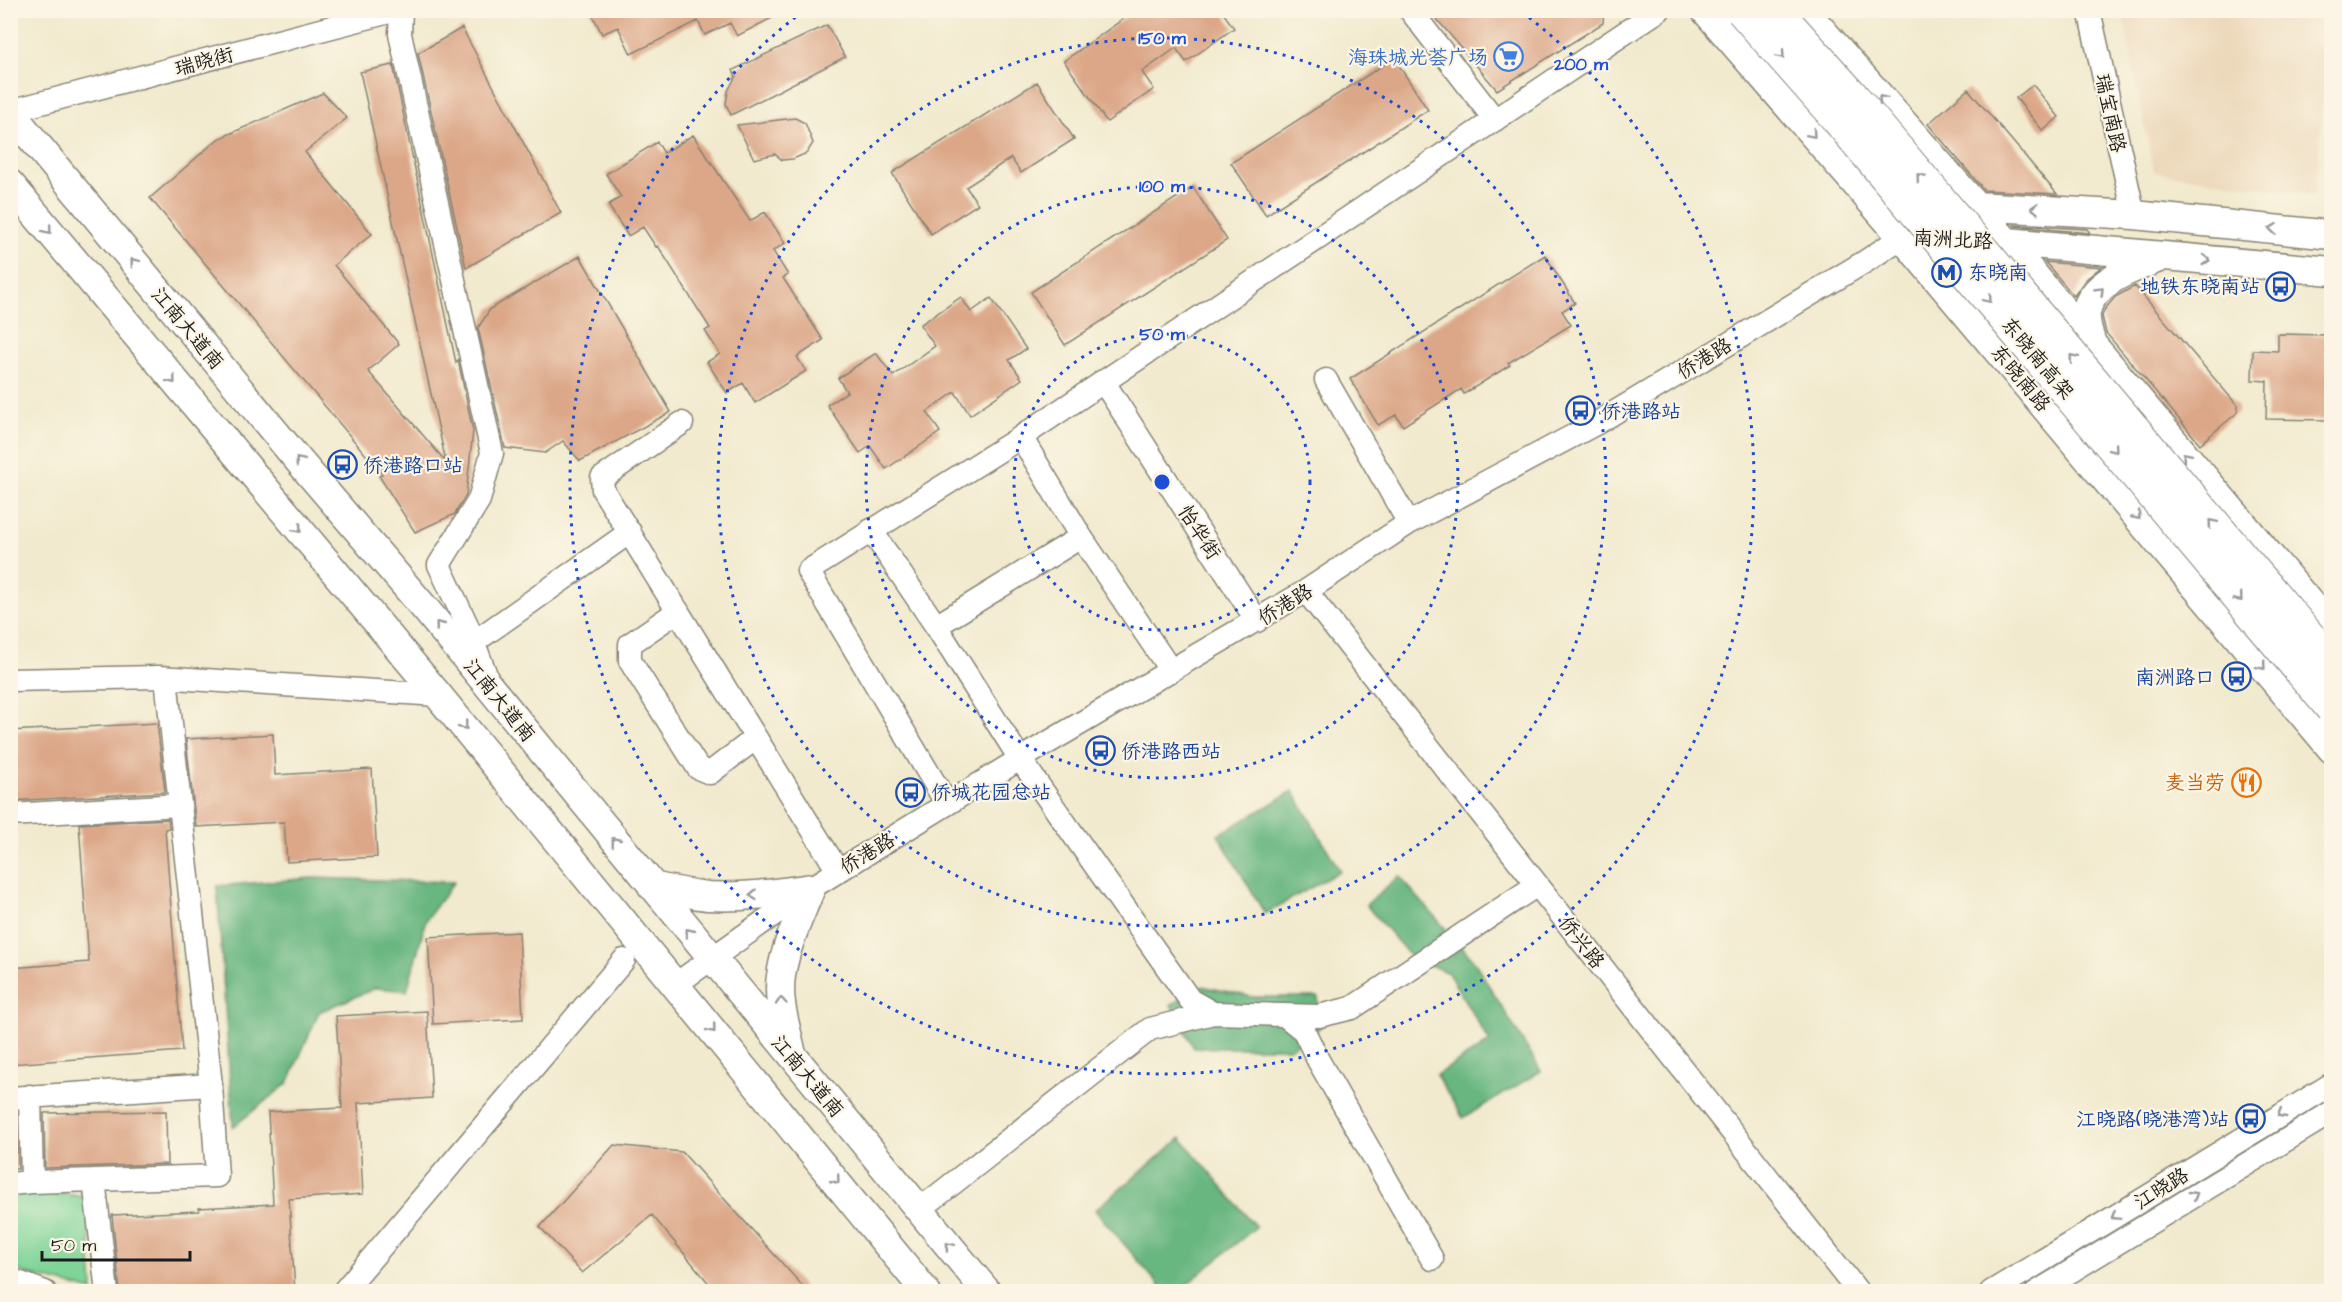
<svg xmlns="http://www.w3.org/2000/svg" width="2342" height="1302" font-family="'Architects Daughter','LXGW WenKai TC',sans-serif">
  <rect width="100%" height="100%" fill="#fcf5e5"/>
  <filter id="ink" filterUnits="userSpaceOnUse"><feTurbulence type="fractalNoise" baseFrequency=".0167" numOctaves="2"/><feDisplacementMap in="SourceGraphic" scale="12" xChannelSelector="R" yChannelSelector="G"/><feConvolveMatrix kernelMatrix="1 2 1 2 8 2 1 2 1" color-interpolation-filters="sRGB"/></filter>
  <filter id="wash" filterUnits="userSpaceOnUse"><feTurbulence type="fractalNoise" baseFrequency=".008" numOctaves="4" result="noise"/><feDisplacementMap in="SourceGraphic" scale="24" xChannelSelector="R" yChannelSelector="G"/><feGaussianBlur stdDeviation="1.35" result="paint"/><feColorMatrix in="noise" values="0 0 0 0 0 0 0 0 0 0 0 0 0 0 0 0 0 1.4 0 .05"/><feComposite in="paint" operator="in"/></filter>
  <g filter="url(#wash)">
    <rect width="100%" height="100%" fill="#f1eace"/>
    <path fill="#ecd8ba" d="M2122,11H2331L2315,195L2154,172Z"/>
    <path fill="#7fd498" stroke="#4e785a" stroke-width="1.5" d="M40,1191L87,1197L93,1291L24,1273L11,1267L10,1192Z"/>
    <path fill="#67b680" stroke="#42694e" stroke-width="1.5" d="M1293,791L1340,871L1265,914L1218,835Z
      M1399,876L1474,961L1541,1071L1463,1118L1436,1075L1490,1042L1448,973L1410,956L1366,905Z
      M312,878L454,882L426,920L407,991L376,988L319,1012L288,1083L233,1127L217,886Z
      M1201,986L1253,997H1318L1321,1027L1290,1048H1194L1171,1005Z
      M1181,1138L1256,1227L1179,1291H1164L1095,1210Z"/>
    <g id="blocks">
      <path fill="#dca788" d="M590,10H787L737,36L730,23L705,35L698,21L631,54L618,27L602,34Z
        M1136,10H1221L1234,28L1186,62L1176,48L1142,72L1154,89L1107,122L1064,61Z
        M1429,10H1604L1603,23L1497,90Z
        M827,25L845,57L731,115L726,104L728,91L736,76L733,70Z
        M462,28L561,213L466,268L418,53Z
        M1394,58L1428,110L1266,215L1231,163Z
        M393,65L456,363L458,360L473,431L466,495L455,514L415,532L379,476L382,474L150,198L218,139L323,93L347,118L305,152L372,234L334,265L399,344L368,371L446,462L360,72Z
        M1037,82L1074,139L1021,173L1011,158L966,187L978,204L931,234L892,173Z
        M2033,85L2059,117L2043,131L2016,98Z
        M1968,89L2025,156L2057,194L1984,190L1928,124Z
        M795,118L805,123L813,143L807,153L793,159L782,160L775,154L754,159L737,125Z
        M693,135L750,221L765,212L785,243L773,251L788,275L783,278L823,340L797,357L806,371L755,403L743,383L727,393L707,362L720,354L705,331L710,328L658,246L656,247L643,227L628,236L608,205L621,197L606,174L657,142L664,153Z
        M1193,187L1227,240L1065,345L1031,292Z
        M2014,225L2087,229L2090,233L2015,226Z
        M1545,255L1575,303L1562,311L1571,325L1508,363L1510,365L1464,394L1461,389L1403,426L1396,415L1378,425L1350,379Z
        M580,256L671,412L580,461L563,441L545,453L505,448L478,328L490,309Z
        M2045,262L2101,267L2085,280L2074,296Z
        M2135,286L2238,406V412L2200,444L2106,333L2102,316L2105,309L2115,297Z
        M961,297L971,312L991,298L1026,349L1009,360L1022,379L970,415L955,392L927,412L940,432L886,469L870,446L860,453L827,405L847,392L838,378L876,353L893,376L935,346L920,325Z
        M2278,334L2326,335V353H2331V420L2266,419L2267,381L2252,380L2253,350L2278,351Z
        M157,723L165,792L10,801V731Z
        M273,734L275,775L372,769L377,857L287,862L284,822L196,827L186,739Z
        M168,819L169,828L165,829L182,1051L10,1064V968L89,962L79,824Z
        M519,932L523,1019L433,1024L428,937Z
        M427,1011L432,1098L358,1103L363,1194L289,1199L295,1291L120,1292L112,1215L199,1211V1208L273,1204L268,1112L342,1108L336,1016Z
        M166,1111L167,1164L45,1168L44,1113Z
        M10,1115H17L18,1169H10Z
        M614,1145L682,1152L808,1292H716L652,1215L582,1273L540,1227Z"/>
    </g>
  </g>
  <g filter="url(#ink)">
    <use href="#blocks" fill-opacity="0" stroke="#868375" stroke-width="1.5"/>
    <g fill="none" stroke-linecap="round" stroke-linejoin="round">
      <defs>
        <path id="minor" d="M401,10L400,34L492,453L479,500L439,565L467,625L486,675
          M1410,10L1495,120
          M2089,10L2134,215
          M10,111L397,10
          M1326,380L1409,523
          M1103,381L1257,621
          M682,423L602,478L603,490L838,871
          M1021,437L1081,537L1171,671
          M871,530L936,626L1020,759L1190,1000L1213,1013L1319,1016L1352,1008L1537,885
          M1306,591L1858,1292
          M678,611L630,644V661L698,768L710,773L756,738
          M936,626L1081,537
          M474,642L630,532
          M10,680L159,677L438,695
          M947,804L808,571L1021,437L1659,10
          M10,815L180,805
          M676,984L811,888L1020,759L1306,591L1409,523L1597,423L1866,261L1902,237
          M1284,1015L1304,1031L1318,1060L1432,1259
          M30,1096L32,1182L217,1176L211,1085
          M10,1098L211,1085L166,678
          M94,1180L107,1292
          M10,1184L32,1182
          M919,1210L1150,1029L1213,1013
          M10,1279L45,1292
          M343,1292L624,960
          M1991,1292L2332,1084
          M2037,1292L2332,1112"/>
        <path id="major" d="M1705,10L1902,237L2332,749
          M1804,10L1976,206L2332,630
          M10,112L293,454L427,611L987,1292
          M10,184L438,695L926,1292
          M1965,211L1976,206L2134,215L2332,235
          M1997,241L2332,271
          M2092,344C2089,335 2085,322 2086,312C2092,281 2134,268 2159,258
          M652,886C671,890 689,894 708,896C742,898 777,893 811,888
          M791,1050C786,1027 777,1001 781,976C785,946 800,916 811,888"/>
      </defs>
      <use href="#minor" stroke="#868375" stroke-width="25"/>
      <use href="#major" stroke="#868375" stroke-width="31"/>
      <use href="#minor" stroke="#fff" stroke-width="22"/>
      <use href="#major" stroke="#fff" stroke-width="28"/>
      <defs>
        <path id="highway-bridge" d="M1742,10L1837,118L2332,708
          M1775,10L1852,96L2332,664"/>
      </defs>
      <use href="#highway-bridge" stroke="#868375" stroke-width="35" stroke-linecap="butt"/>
      <use href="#highway-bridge" stroke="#fff" stroke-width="33"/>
    </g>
    <defs><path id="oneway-chevron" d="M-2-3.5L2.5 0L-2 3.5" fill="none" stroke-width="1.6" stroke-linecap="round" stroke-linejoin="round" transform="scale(1.5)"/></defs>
    <g stroke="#999">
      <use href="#oneway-chevron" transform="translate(1781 55) rotate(49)"/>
      <use href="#oneway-chevron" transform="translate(1882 99) rotate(-131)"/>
      <use href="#oneway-chevron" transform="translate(1812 134) rotate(49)"/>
      <use href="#oneway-chevron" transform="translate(1920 177) rotate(-130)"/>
      <use href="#oneway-chevron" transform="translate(2035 208) rotate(-177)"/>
      <use href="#oneway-chevron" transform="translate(2273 229) rotate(-174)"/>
      <use href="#oneway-chevron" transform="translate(48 230) rotate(50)"/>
      <use href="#oneway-chevron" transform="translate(2206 260) rotate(4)"/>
      <use href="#oneway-chevron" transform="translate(134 262) rotate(-130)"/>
      <use href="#oneway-chevron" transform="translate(2100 291) rotate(-45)"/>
      <use href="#oneway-chevron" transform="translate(1988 299) rotate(50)"/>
      <use href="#oneway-chevron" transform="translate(2073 358) rotate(-130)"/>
      <use href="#oneway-chevron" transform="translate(172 380) rotate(50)"/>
      <use href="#oneway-chevron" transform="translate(2114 449) rotate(50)"/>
      <use href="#oneway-chevron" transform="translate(2186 456) rotate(-130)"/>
      <use href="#oneway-chevron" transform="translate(299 461) rotate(-130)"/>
      <use href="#oneway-chevron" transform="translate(2137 516) rotate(50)"/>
      <use href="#oneway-chevron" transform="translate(2212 523) rotate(-130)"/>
      <use href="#oneway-chevron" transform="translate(298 529) rotate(50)"/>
      <use href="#oneway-chevron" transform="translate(2239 598) rotate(50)"/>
      <use href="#oneway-chevron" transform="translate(439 625) rotate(-129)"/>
      <use href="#oneway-chevron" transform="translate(2262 666) rotate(50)"/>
      <use href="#oneway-chevron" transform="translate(464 726) rotate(51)"/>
      <use href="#oneway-chevron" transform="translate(615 841) rotate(-129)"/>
      <use href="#oneway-chevron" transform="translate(753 895) rotate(176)"/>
      <use href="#oneway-chevron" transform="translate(689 932) rotate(-129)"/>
      <use href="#oneway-chevron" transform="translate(781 1001) rotate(-95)"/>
      <use href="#oneway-chevron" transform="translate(712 1029) rotate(51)"/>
      <use href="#oneway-chevron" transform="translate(2281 1114) rotate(149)"/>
      <use href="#oneway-chevron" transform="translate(836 1180) rotate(51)"/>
      <use href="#oneway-chevron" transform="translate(2194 1195) rotate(-31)"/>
      <use href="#oneway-chevron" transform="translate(2115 1216) rotate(148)"/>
      <use href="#oneway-chevron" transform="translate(949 1246) rotate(-130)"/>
    </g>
  </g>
  <g fill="none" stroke="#1d4ed8" stroke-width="3" stroke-dasharray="3 6">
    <circle cx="1162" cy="482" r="148"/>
    <circle cx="1162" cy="482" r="296"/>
    <circle cx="1162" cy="482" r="444"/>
    <path d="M1522 12A592 592 0 1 1 802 12"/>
  </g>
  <defs>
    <symbol id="supermarket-ring" viewBox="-11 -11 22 22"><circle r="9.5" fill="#fcf5e5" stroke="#3f7fe0" stroke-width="1.5"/><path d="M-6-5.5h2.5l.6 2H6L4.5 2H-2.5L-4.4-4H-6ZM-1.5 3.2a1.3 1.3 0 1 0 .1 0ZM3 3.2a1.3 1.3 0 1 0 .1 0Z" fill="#3f7fe0"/></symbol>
    <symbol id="metro-ring" viewBox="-11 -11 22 22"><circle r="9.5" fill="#fcf5e5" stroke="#1a4fb4" stroke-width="1.5"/><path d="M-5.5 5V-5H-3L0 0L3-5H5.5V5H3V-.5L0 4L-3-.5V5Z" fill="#1a4fb4"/></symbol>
    <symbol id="bus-ring" viewBox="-11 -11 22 22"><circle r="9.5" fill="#fcf5e5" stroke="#1a4fb4" stroke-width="1.5"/><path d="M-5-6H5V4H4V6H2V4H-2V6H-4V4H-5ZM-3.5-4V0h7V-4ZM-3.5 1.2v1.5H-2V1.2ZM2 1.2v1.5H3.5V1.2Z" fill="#1a4fb4"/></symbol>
    <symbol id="restaurant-ring" viewBox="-11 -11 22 22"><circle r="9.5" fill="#fcf5e5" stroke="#e8710a" stroke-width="1.5"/><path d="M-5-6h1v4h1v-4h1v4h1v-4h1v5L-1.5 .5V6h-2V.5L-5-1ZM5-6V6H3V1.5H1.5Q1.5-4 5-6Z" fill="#e8710a"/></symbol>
  </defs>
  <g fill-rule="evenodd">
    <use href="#supermarket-ring" x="1492" y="40" width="33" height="33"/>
    <use href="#metro-ring" x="1930" y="256" width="33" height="33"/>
    <use href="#bus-ring" x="2264" y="270" width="33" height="33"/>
    <use href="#bus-ring" x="1564" y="394" width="33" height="33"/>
    <use href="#bus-ring" x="326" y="448" width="33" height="33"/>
    <use href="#bus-ring" x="2220" y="660" width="33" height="33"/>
    <use href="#bus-ring" x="1084" y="734" width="33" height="33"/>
    <use href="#restaurant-ring" x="2230" y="766" width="33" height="33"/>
    <use href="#bus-ring" x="894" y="776" width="33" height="33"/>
    <use href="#bus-ring" x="2234" y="1102" width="33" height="33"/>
  </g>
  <g text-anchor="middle" stroke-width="4.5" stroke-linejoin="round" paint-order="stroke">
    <g font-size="20" fill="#366cbe" stroke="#fcf5e5" text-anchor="end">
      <text x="1488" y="64">海珠城光荟广场</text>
    </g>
    <g font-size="20" fill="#1c1c1c" stroke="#fcf5e5">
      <text transform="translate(204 61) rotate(-15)" y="7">瑞晓街</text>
      <text transform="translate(2111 113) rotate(78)" y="7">瑞宝南路</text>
      <text transform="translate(1953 239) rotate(3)" y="7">南洲北路</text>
      <text transform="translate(188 328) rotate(50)" y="7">江南大道南</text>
      <text transform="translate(1704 358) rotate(-31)" y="7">侨港路</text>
      <text transform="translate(2038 358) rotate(50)" y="7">东晓南高架</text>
      <text transform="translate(2021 378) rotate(50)" y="7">东晓南路</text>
      <text transform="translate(1200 532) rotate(57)" y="7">怡华街</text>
      <text transform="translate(1285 604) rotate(-32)" y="7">侨港路</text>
      <text transform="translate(500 700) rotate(51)" y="7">江南大道南</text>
      <text transform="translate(867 853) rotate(-31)" y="7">侨港路</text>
      <text transform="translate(1582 942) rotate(52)" y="7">侨兴路</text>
      <text transform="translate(808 1076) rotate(50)" y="7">江南大道南</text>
      <text transform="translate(2161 1188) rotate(-32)" y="7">江晓路</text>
    </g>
    <g font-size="20" fill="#164399" stroke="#fcf5e5" text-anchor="start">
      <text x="1968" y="279">东晓南</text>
      <text x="2260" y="293" text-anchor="end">地铁东晓南站</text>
      <text x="1601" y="418">侨港路站</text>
      <text x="363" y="472">侨港路口站</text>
      <text x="2215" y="684" text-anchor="end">南洲路口</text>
      <text x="1121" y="758">侨港路西站</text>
      <text x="931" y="799">侨城花园总站</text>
      <text x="2229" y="1126" text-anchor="end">江晓路(晓港湾)站</text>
    </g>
    <g font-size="20" fill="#c56008" stroke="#fcf5e5" text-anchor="end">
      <text x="2225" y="789">麦当劳</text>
    </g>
  </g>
  <circle cx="1162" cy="482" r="9" fill="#1d4ed8" stroke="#fcf5e5" stroke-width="3"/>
  <g font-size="18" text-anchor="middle" font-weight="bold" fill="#1d4ed8" stroke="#fcf5e5" stroke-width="4.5" stroke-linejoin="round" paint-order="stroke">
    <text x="1162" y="44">150 m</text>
    <text x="1581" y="70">200 m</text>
    <text x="1162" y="192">100 m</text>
    <text x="1162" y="340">50 m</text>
  </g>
  <rect width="2342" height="1302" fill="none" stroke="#fcf5e5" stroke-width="36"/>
  <path d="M42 1251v9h148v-9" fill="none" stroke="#1c1c1c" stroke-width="3"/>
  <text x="51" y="1251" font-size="18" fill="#1c1c1c" stroke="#fcf5e5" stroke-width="4.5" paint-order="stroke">50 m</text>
</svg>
